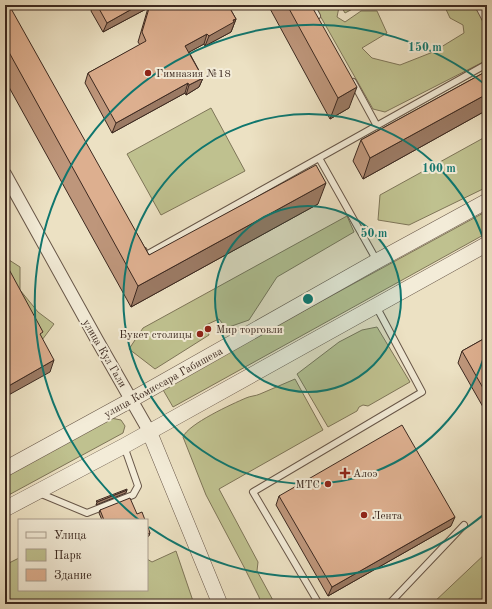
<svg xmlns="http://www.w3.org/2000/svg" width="492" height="609" font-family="'Old Standard TT',serif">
  <rect width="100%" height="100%" fill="#ece1c3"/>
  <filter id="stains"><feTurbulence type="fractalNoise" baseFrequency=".005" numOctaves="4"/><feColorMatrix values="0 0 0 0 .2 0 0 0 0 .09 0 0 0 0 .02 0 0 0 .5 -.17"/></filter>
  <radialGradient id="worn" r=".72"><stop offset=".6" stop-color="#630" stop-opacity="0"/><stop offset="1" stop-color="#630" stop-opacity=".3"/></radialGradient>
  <path fill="#bfc18f" stroke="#7e7558" d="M314,5H360L345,13L341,6L339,7L337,17L345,22L361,11H377L387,33L362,48L372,58L400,65L433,52L464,33L463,25L450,18L444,5H483L487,12V60L385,112L373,109Z
    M211,108L245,171L161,215L127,154Z
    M487,136V187L409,225L378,220L380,195Z
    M487,211V233L173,407L162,388Z
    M347,216L354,232L277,277L249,320L226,328L219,319L206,325L209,335L155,369L129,349L143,328Z
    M5,256L6,258L20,267V290L38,312L54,324L39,344L5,282Z
    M377,327L410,382L368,406L363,405L359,407L357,411L328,427L297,374L339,342L362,330Z
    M295,379L323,430L219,489L258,562L257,571L275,604H261L259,597L244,567L206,495L183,437C188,424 232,404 246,398C250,396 256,396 260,394C272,389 283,384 295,379Z
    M111,418L121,420L125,426L123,433L5,497V475Z
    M176,551L194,604H5V565L19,558V590H147V559L152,562Z
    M487,552V604H432Z"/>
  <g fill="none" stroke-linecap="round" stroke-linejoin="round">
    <defs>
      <path id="service" d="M311,5L317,16
        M478,5L487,22
        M353,82L377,126
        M144,251L146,255L319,158
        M377,261L319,158L487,64
        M39,493L87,513L133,495L138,486L124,446
        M319,604L253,492L422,392L376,306
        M389,604L464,525"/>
      <path id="minor" d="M5,174L97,340L149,431"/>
      <path id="tertiary" d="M149,431L220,604
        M5,469L131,400L377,261L487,201
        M5,509L124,446L487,244"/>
    </defs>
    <use href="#service" stroke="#685749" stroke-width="8"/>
    <use href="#minor" stroke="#685749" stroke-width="14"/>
    <use href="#tertiary" stroke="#685749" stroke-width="16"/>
    <use href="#service" stroke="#f3ecd8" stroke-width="6"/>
    <use href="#minor" stroke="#f3ecd8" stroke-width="12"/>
    <use href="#tertiary" stroke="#f3ecd8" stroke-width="15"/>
  </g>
  <path fill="#be967b" stroke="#3c2920" d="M5,5L149,255L318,204L131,307L5,80Z
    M93,5H228L236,19L231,32L205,46L204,44L189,52L203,78L199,87L186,95L185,93L112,133L85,83L88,73L140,45L138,42L148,8L103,32L91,11Z
    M268,5H311L349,108L330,119Z
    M487,71V110L363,179L353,161L361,140Z
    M487,337V414L458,363L462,351Z
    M279,496L451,526L328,596L276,505Z
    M100,510L137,514L145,520H102L99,513Z"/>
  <path fill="#9b7a64" stroke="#3c2920" d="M139,5H149L148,8L103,32L107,23Z
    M236,19L231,32L205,46L209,36Z
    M207,34L204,44L182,56L185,46Z
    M203,78L199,87L186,95L189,85Z
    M188,83L185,93L112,133L116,123Z
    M357,87L349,108L330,119L338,98Z
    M487,94V110L363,179L370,158Z
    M326,183L318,204L131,307L138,286Z
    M54,360L50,372L5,397V388Z
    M127,490L126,493L96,505L97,502Z
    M455,517L451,526L328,596L332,587Z
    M150,533L149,536L147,537V534Z"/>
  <path fill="#ddaf8f" stroke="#3c2920" d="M5,5H9L149,255L316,165L326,183L138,286L5,45Z
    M97,5H139L107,23Z
    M150,5H228L236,19L233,20L234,22L209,36L207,34L185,46L203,78L189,85L188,83L116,123L88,73L146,41L142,32Z
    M287,5H311L357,87L338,98Z
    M487,71V94L370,158L361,140Z
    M5,262L43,332L40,334L54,360L5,388Z
    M487,337V395L462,351Z
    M402,425L455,517L332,587L279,496Z
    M127,489V490L97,502L96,501Z
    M130,498L137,514L142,512L145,520H104L100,510Z
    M147,524L150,533L147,534Z"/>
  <circle cx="308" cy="299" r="93" fill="#0f766e" fill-opacity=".12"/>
  <g fill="none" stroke="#0f766e" stroke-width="2">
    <circle cx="308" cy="299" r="93"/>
    <path d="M487 347A185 185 0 1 1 487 251"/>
    <path d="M487 512A278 278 0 0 1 149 527M139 520A278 278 0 1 1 487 86"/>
  </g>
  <g fill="#8f2418" stroke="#f3ecd8" stroke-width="1.5">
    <circle cx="148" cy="73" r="4"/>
    <circle cx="208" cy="329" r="4"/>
    <circle cx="200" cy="334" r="4"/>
    <path d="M343 467h4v4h4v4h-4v4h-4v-4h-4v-4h4z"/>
    <circle cx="328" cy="484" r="4"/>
    <circle cx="364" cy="515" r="4"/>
  </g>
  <g text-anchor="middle" stroke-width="4" stroke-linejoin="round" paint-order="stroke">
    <g font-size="11" fill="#3c2920" stroke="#f3ecd8" text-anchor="start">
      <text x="156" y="77">Гимназия №18</text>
      <text x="216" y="333">Мир торговли</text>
      <text x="192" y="338" text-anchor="end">Букет столицы</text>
      <text x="353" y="477">Алоэ</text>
      <text x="320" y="488" text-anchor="end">МТС</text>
      <text x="372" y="519">Лента</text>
    </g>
    <g font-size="11" fill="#3c2920" stroke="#f3ecd8">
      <text transform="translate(105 353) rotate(60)" y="4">улица Кул Гали</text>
      <text transform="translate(163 382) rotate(-29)" y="4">улица Комиссара Габишева</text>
    </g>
  </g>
  <circle cx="308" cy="299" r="6" fill="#0f766e" stroke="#f3ecd8" stroke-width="2"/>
  <g font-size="12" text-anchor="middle" font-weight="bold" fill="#0f766e" stroke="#f3ecd8" stroke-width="4" stroke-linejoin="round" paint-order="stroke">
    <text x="425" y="51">150 m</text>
    <text x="439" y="172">100 m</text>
    <text x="374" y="237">50 m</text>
  </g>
  <rect width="492" height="609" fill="none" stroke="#ece1c3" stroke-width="20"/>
  <rect x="6" y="6" width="480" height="597" fill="none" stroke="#3c2920" stroke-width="2"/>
  <rect x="10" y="10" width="472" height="589" fill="none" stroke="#3c2920"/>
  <rect x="18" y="519" width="130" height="72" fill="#f3ecd8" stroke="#aa9e8e"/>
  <rect x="26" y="532" width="20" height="6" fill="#f3ecd8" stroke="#aa9e8e"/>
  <text x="54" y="539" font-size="12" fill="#3c2920">Улица</text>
  <rect x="26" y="549" width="20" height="12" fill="#bfc18f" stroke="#aa9e8e"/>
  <text x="54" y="559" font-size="12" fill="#3c2920">Парк</text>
  <rect x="26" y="569" width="20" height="12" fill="#ddaf8f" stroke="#aa9e8e"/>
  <text x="54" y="579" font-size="12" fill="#3c2920">Здание</text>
  <rect width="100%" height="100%" filter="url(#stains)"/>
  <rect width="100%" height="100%" fill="url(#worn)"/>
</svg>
